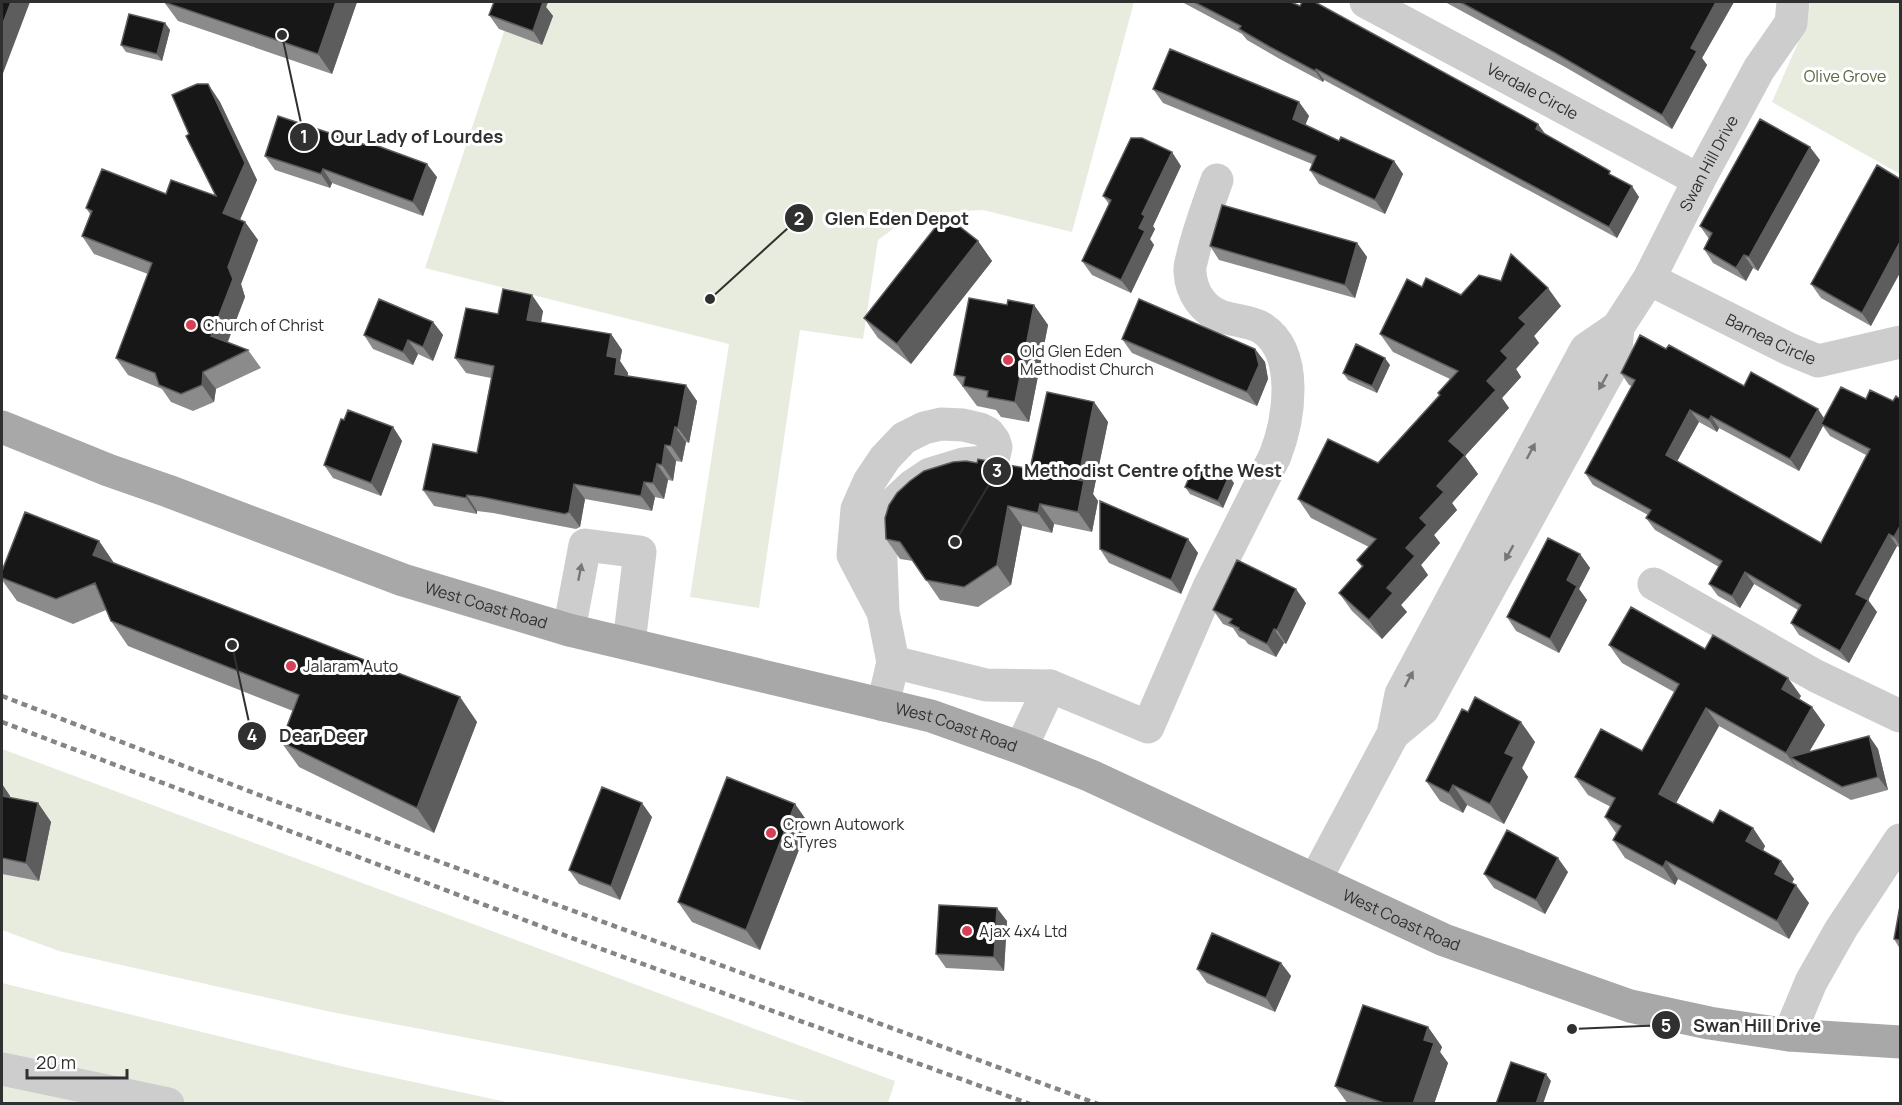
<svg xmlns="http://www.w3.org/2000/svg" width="1902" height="1105" font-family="Manrope,sans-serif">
  <rect width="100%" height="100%" fill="#fff"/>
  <path fill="#e7ecdf" d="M514,2H1134L1072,232L983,210L913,214L878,240L863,339L800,330L759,608L690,597L729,344L425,268Z
    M1810,2H1900V174L1772,102L1808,20Z
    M2,749L895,1081L888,1103H811L331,1012L59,951L2,930Z
    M2,983L349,1068L511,1103H2Z"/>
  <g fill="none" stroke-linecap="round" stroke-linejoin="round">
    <g stroke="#cdcdcd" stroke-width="33">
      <path id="s1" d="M1366,2L1699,180"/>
      <path id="s2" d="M1649,279L1789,349L1818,361L1900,342"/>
      <path d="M1654,584L1816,676L1900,716"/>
      <path d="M569,630L585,545L640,552L629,643"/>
      <path d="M893,662L986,685L1050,686L1148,727L1208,589L1275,456C1289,420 1300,353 1262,328C1250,321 1236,321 1223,317C1203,311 1191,292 1190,272C1189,266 1192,260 1193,254C1199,229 1208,205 1217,180"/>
      <path d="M883,705L893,662L883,612L853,555L857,509L869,482L885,458L904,438L924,428L941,424L963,425L980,429L988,433L994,441L996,447L994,456L984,462L963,464L930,474L912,486L896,501L886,517L880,535L883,612"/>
      <path d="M1393,734L1423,709L1615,360L1618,327"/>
      <path d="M1021,748L1050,686"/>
      <path id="s3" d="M1315,880L1393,734L1401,694L1586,349L1618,327L1649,279L1699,180L1759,69L1791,23L1793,2"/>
      <path d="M1789,1035L1811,982L1841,929L1900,840"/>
      <path d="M2,1069L168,1104"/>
    </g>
    <path stroke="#a8a8a8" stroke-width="33" id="s4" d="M2,427L108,470L168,491L403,580L569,630L931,716L1021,748L1091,776L1444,940L1630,1006L1709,1023L1789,1035L1900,1042"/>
    <path stroke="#858585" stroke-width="4.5" stroke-dasharray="6 4.5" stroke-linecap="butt" d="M2,696L280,803L1098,1104
      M2,722L593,946L1030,1104"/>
  </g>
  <path fill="#8b8b8b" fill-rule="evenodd" d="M164,2H357L332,74L178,21Z
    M494,2H548L546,7L553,16L542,45L499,29L489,15Z
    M1182,2H1291L1545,134L1614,177L1639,197L1617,238L1324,80L1323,82L1278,58L1247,40L1242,34Z
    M1445,2H1734L1702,58L1707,65L1672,129L1565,67Z
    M165,23L170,30L162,61L126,52L121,45Z
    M208,84L220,102L257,180L240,220L245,222L258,240L241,284L245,297L228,342L248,350L261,368L216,389L214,402L193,411L171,402L162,389L128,375L116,358L148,274L94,254L82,236L90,214L86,208L166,194L216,196L189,134Z
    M1153,89L1299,102L1309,116L1305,125L1339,141L1394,161L1403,174L1385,214L1319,184L1310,170L1312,164L1163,103Z
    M265,156L437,177L423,216L332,183L330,188L275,170Z
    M1820,160L1758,271L1753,268L1746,281L1713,263L1704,249L1709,239L1700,226Z
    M1181,166L1153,226L1155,229L1150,239L1154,245L1131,293L1092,275L1082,261L1109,204L1103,196Z
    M1900,179L1871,326L1821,298L1811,284Z
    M978,241L992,261L911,364L878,338L864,318Z
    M1357,243L1367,257L1355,298L1219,260L1210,246Z
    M1501,281L1561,306L1534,336L1539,343L1516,369L1521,377L1502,398L1509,408L1465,456L1478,474L1452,503L1457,510L1434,535L1440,543L1421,565L1428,575L1401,605L1407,612L1382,639L1352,611L1339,593L1362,567L1357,560L1369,547L1311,518L1298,499L1378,463L1439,395L1438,393L1450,379L1393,352L1380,334L1422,287L1461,295Z
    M1007,305H1034L1048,325L1029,422L1001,417L996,410L977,406L954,375Z
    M543,311L541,323L611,334L622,350L620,361L628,373V376L697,401L689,443L686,442L682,462L676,461L673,481L668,480L664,499L655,497L652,511L585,499L580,527L576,529L493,513L477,511V514L434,506L423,490L477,453L491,378L466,373L455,358L498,314Z
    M433,322L443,335L433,361L418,354L413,365L373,349L364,335Z
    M1122,339L1255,349L1265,362L1268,379L1257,406L1132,353Z
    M1666,349L1744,386L1824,418L1866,399L1893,401L1900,399V548L1897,546L1868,600L1877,612L1849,663L1799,635L1791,623L1798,610L1754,584L1740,608L1718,596L1709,584L1719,567L1655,530L1646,518L1648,515L1593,485L1585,473L1632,386L1629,385L1621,373ZM1699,422L1717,432L1719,428L1799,471L1823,426L1830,436L1866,455L1821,543L1677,461Z
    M1390,365L1377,393L1348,380L1343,373Z
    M1094,402L1108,422L1093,494L1098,501L1092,532L1054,524L1052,533L1022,526L1011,585L978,607L940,600L913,561L900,559L886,539L1030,469Z
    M344,420L393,427L402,441L381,496L333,478L324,465Z
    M1234,483L1223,508L1190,494L1185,487Z
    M1188,539L1198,553L1181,594L1109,563L1100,549Z
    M99,541L114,563L460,697L477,722L434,833L299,767L281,742L293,711L128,646L111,621L106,610L73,624L17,601L2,580V571Z
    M1580,554L1590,568L1579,589L1587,600L1559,653L1516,631L1507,617Z
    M1306,603L1286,644L1284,643L1276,657L1248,644L1245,640L1239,637L1233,628L1223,624L1213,610Z
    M1609,645L1705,649L1801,696L1799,699L1825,725L1809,752L1869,736L1878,749L1888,790L1851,800L1719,726L1676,803L1713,823L1753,828L1765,846L1763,851L1781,861L1794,879L1792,883L1809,903L1789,939L1678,879L1675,885L1625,858L1613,840L1616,833L1605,817L1611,807L1588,795L1575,777L1642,751L1674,692L1622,663Z
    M1468,712L1535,742L1522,768L1528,777L1504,824L1467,805L1463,813L1440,801L1426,781Z
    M2,784L10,796V798L38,803L51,822L39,881L2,874Z
    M795,804L809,824L760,950L692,922L678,902Z
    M652,817L620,900L579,884L569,870Z
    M1568,872L1545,914L1494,888L1484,874Z
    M1900,906V949L1894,939Z
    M1007,921L1004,971L946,968L936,954Z
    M1281,963L1291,976L1275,1012L1207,983L1197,969Z
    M1428,1027L1442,1047L1440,1052L1448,1063L1434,1104H1348L1335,1086Z"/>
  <path fill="#5d5d5d" d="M11,2H30L2,76V26Z
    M336,2H357L332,74L318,54Z
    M536,2H548L546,7L553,16L542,45L533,31Z
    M1716,2H1734L1702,58L1707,65L1672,129L1662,115L1691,48Z
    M165,23L170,30L162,61L157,54Z
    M1316,69L1324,80L1323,82L1315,71Z
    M208,84L220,102L257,180L235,231L223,213Z
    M1299,102L1309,116L1302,133L1293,119Z
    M1538,124L1546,135L1536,129Z
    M1810,147L1820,160L1758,271L1749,257Z
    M1172,152L1181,166L1153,226L1155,229L1150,239L1154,245L1131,293L1121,280L1139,228L1142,214Z
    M1394,161L1403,174L1385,214L1375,200Z
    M427,164L437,177L423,216L413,202Z
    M323,169L332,183L330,188L321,174Z
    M1632,186L1639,197L1617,238L1609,227Z
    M245,222L258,240L241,284L245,297L223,353L211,336L228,267Z
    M978,241L992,261L911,364L897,344Z
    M1900,242V273L1871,326L1862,313Z
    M1357,243L1367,257L1355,298L1345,285Z
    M1744,255L1753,268L1746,281L1736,268Z
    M1548,288L1561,306L1534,336L1539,343L1516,369L1521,377L1502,398L1509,408L1465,456L1478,474L1452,503L1457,510L1434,535L1440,543L1421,565L1428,575L1401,605L1407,612L1382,639L1369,620L1387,588L1420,518L1437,486L1449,441L1487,381L1501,351L1519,318Z
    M532,295L543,311L538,336L527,320Z
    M1034,305L1048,325L1029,422L1015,402Z
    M433,322L443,335L433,361L423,347Z
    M611,334L622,350L620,361L628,373L626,389L615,374L607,356Z
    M408,340L418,354L413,365L403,352Z
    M1255,349L1265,362L1268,379L1257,406L1247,392Z
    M1385,358L1390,365L1377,393L1372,386Z
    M203,372L216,389L214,402L202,385Z
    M686,385L697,401L689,443L678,428Z
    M1094,402L1108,422L1093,494L1098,501L1092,532L1078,512V480Z
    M1818,409L1826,421L1821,424L1823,426L1799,471L1790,459Z
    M1690,410L1699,422L1674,467L1666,455Z
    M1711,416L1719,428L1717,432L1709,420Z
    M393,427L402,441L381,496L371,483Z
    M675,427L686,442L682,462L671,446Z
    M665,445L676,461L673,481L662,465Z
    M657,464L668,480L664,499L653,483Z
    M1229,476L1234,483L1223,508L1218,501Z
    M644,482L655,497L652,511L641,496Z
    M574,484L585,499L580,527L569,512Z
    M467,495L477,511V514L466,498Z
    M1040,504L1054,524L1052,533L1038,513Z
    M1008,506L1022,526L1011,585L997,565Z
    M1900,526V546L1894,537Z
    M1889,534L1897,546L1865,606L1856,594Z
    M1188,539L1198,553L1181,594L1171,580Z
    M99,541L116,566L93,555Z
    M1580,554L1590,568L1579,589L1587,600L1559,653L1550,639L1567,580Z
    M1745,572L1754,584L1740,608L1732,596Z
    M1296,589L1306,603L1286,644L1277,630Z
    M1868,600L1877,612L1849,663L1840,651Z
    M1274,629L1284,643L1276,657L1267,644Z
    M1788,678L1801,696L1794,707L1782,689Z
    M460,697L477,722L434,833L417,808Z
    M1812,707L1825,725L1802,764L1790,757L1799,771L1786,753Z
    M1706,708L1719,726L1671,812L1659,794Z
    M1521,722L1535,742L1522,768L1528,777L1504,824L1490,804L1505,753Z
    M1869,736L1878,749L1888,790L1878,777Z
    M2,784L10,796L7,813L2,806Z
    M1453,785L1467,805L1463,813L1449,793Z
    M38,803L51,822L39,881L26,863Z
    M642,803L652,817L620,900L611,886Z
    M795,804L809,824L760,950L746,930Z
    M1753,828L1765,846L1759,859L1746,841Z
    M1558,858L1568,872L1545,914L1536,900Z
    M1666,861L1678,879L1675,885L1663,867Z
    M1781,861L1794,879L1787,892L1775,874Z
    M1796,885L1809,903L1789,939L1777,921Z
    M997,908L1007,921L1004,971L994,957Z
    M1281,963L1291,976L1275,1012L1266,998Z
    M1428,1027L1442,1047L1440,1052L1448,1063L1434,1104H1413L1424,1040Z
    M1546,1074L1551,1081L1543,1104H1536Z"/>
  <path fill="#171717" stroke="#5d5d5d" stroke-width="1.5" d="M2,2H11L2,26Z
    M164,2H336L318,54Z
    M494,2H543L533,31L489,15Z
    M1194,2H1291L1300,6L1302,2H1315L1538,124L1536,129L1610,171L1609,174L1632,186L1609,227L1316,69L1315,71L1270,47L1239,29L1241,26Z
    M1460,2H1716L1691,48L1697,51L1662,115L1555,53Z
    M129,14L165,23L157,54L121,45Z
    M1170,49L1299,102L1293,119L1339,141L1341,137L1394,161L1375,200L1310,170L1316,156L1153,89Z
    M197,84H208L245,163L223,213L245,222L228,267L233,279L211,336L248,350L203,372L202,385L181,394L159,385L155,373L116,358L152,263L82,236L92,211L86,208L102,169L166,194L171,180L216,196L186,136L189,134L172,95Z
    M278,116L366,145L367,142L427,164L413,202L323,169L321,174L265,156Z
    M1760,119L1810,147L1749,257L1744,255L1736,268L1704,249L1712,233L1700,226Z
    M1131,138H1142L1172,152L1142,214L1145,216L1139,228L1145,231L1121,280L1082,261L1111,200L1103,196Z
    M1877,165L1900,179V242L1862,313L1811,284Z
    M1222,205L1357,243L1345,285L1210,246Z
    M945,215L978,241L897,344L864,318Z
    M1511,254L1548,288L1519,318L1526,324L1501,351L1508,358L1487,381L1496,390L1449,441L1465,455L1437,486L1444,492L1420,518L1427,525L1406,548L1415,556L1387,588L1393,593L1369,620L1339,593L1363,566L1357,560L1376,539L1298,499L1328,439L1378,463L1440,395L1438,393L1458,371L1380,334L1407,279L1422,287L1426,278L1461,295L1479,275L1501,281Z
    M503,289L532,295L527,320L611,334L607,356L617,358L615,374L686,385L678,428L675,427L671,446L665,445L662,465L657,464L653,483L644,482L641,496L574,484L569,512L565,514L482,497L467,495L466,498L423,490L433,444L477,453L494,366L455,358L466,308L498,314Z
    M969,298L1007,305L1008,300L1034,305L1015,402L987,397L988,391L963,386L965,377L954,375Z
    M379,299L433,322L423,347L408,340L403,352L364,335Z
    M1139,299L1255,349L1259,365L1247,392L1122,339Z
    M1640,335L1666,349L1669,345L1744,386L1751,372L1818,409L1790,459L1711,416L1709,420L1690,410L1666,455L1821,543L1870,449L1821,424L1841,387L1866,399L1870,390L1893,401L1896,396L1900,399V526L1894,537L1889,534L1856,594L1868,600L1840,651L1791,623L1801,605L1745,572L1732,596L1709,584L1722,561L1646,518L1651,510L1585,473L1635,380L1621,373Z
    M1356,344L1385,358L1372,386L1343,373Z
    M1047,392L1094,402L1078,480L1084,481L1078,512L1040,504L1038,513L1008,506L997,565L964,587L926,580L900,542L886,539L885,518L889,505L897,493L910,481L924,471L953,462L966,461L977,463L978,459L1030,469Z
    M348,410L393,427L371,483L324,465L341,419L344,420Z
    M1196,462L1229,476L1218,501L1185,487Z
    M1100,501L1188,539L1171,580L1100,549Z
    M25,512L99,541L93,555L460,697L417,808L281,742L299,695L111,621L95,583L56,599L2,578V571Z
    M1548,538L1580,554L1567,580L1577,586L1550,639L1507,617Z
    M1237,560L1296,589L1277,630L1274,629L1267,644L1239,630V628L1229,623L1232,619L1213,610Z
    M1631,607L1705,649L1713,635L1788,678L1782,689L1812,707L1786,753L1706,708L1659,794L1713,823L1720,810L1753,828L1746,841L1781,861L1775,874L1796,885L1777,921L1666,861L1663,867L1613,840L1621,826L1605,817L1615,798L1575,777L1601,729L1642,751L1679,684L1609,645Z
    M1475,697L1521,722L1505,753L1514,757L1490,804L1453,785L1449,793L1426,781L1462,709L1468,712Z
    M1869,736L1878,777L1842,787L1790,757Z
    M727,777L795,804L746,930L678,902Z
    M602,787L642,803L611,886L569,870Z
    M2,796L38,803L26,863L2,858Z
    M1507,830L1558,858L1536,900L1484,874Z
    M939,905L997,908L994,957L936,954Z
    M1900,906V940L1894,939Z
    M1212,933L1281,963L1266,998L1197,969Z
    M1363,1005L1428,1027L1424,1040L1434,1043L1413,1104H1387L1335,1086Z
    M1511,1062L1546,1074L1536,1104H1496Z"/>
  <defs><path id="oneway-solid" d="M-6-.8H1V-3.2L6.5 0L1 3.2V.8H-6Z" transform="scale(1.5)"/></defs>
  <g fill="#777">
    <use href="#oneway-solid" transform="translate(1603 382) rotate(119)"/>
    <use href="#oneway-solid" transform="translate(1531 451) rotate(-62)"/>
    <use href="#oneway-solid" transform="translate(1509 553) rotate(119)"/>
    <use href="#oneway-solid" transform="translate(580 572) rotate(-79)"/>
    <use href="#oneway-solid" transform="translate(1409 679) rotate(-62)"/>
  </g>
  <g fill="#d93f54" stroke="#fff" stroke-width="2">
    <circle cx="191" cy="325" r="6"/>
    <circle cx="1008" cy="360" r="6"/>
    <circle cx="291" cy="666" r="6"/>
    <circle cx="771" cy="833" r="6"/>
    <circle cx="967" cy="931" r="6"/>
  </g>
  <g text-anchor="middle" stroke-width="6" stroke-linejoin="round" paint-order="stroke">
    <g font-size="16" fill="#556940" stroke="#fff">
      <text x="1845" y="82">Olive Grove</text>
    </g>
    <g font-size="16" fill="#303030" stroke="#fff">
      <text dy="6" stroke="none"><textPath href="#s1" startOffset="189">Verdale Circle</textPath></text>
      <text dy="6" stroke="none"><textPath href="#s3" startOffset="824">Swan Hill Drive</textPath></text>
      <text dy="6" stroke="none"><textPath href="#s2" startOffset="136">Barnea Circle</textPath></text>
      <text dy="6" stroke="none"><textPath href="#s4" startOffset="516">West Coast Road</textPath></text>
      <text dy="6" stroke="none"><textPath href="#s4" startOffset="1002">West Coast Road</textPath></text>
      <text dy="6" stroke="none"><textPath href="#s4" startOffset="1488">West Coast Road</textPath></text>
    </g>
    <g font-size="16" fill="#303030" stroke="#fff" text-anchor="start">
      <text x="203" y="331">Church of Christ</text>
      <text x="1020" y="357">Old Glen Eden<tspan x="1020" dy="18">Methodist Church</tspan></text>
      <text x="303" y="672">Jalaram Auto</text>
      <text x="783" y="830">Crown Autowork<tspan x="783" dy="18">&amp; Tyres</tspan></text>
      <text x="979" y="937">Ajax 4x4 Ltd</text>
    </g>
  </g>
  <path fill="none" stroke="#303030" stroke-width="2" d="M282 35L304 137M710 299L799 218M955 542L997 471M232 645L252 736M1572 1029L1666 1025"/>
  <g fill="#303030" stroke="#fff" stroke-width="2">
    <circle cx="282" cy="35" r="6"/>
    <circle cx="710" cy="299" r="6"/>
    <circle cx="955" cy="542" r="6"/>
    <circle cx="232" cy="645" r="6"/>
    <circle cx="1572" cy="1029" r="6"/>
    <circle cx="304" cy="137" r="15"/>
    <circle cx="799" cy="218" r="15"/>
    <circle cx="997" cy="471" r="15"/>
    <circle cx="252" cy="736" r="15"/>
    <circle cx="1666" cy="1025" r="15"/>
  </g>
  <g font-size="18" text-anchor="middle" font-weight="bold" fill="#fff">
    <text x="304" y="143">1</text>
    <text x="799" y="225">2</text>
    <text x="997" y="477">3</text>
    <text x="252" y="742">4</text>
    <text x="1666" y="1032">5</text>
  </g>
  <g font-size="18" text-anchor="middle" font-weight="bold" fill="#303030" stroke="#fff" stroke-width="6" stroke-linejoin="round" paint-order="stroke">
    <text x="417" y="143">Our Lady of Lourdes</text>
    <text x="897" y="225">Glen Eden Depot</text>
    <text x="1153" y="477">Methodist Centre of the West</text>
    <text x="322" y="742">Dear Deer</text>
    <text x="1757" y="1032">Swan Hill Drive</text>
  </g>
  <rect width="1902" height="1105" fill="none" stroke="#303030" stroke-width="6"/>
  <path d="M27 1069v9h100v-9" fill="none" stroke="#303030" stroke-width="3"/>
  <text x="36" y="1069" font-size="18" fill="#303030" stroke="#ffffff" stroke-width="4.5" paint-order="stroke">20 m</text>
</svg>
